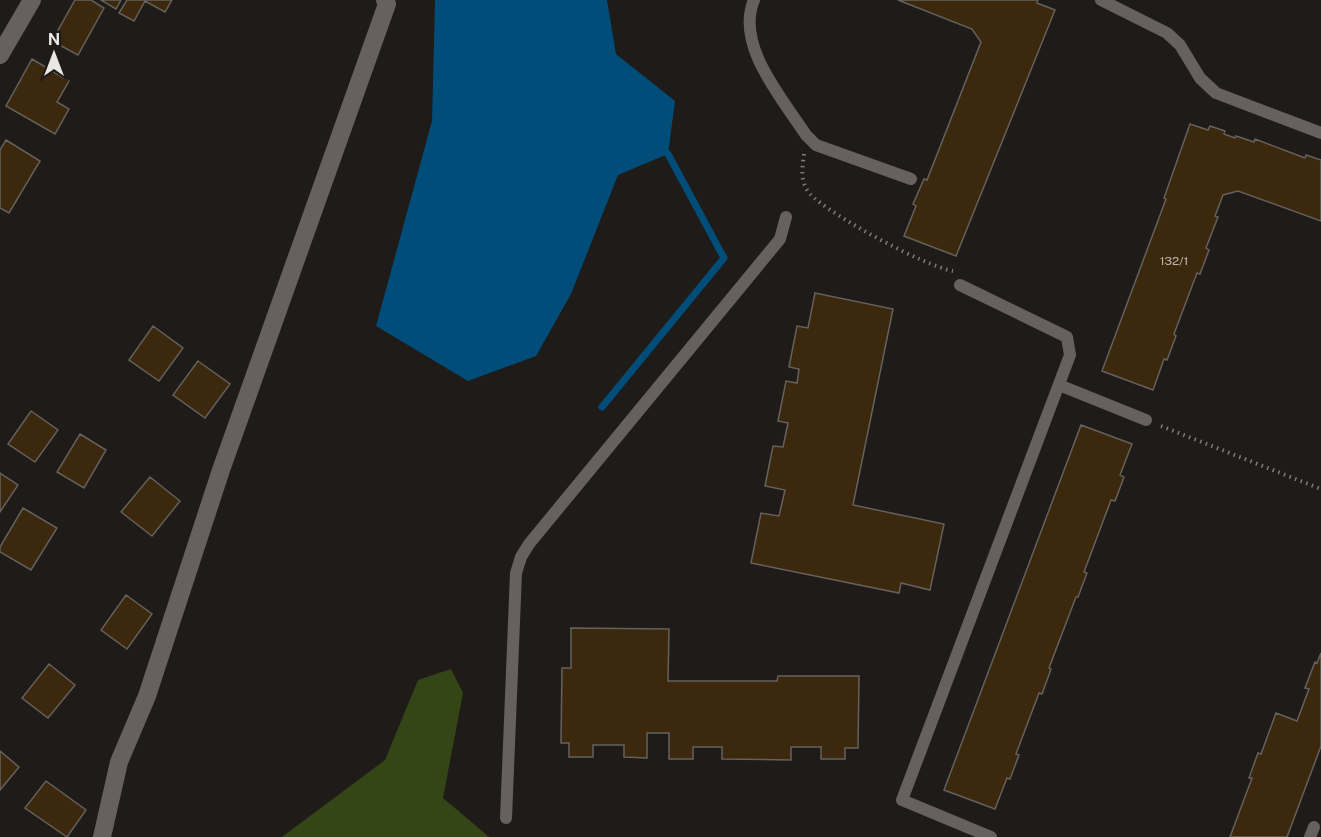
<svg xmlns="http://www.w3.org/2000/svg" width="1321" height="837" font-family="'Public Sans',sans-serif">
  <rect width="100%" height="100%" fill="#1f1b18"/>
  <path fill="#354616" d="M451,669L463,693L443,798L489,837H282L385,760L418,680Z"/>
  <path fill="#004d79" d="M435,0H607L616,54L675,101L668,154L618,175L571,294L536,356L468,381L376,326L432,121Z"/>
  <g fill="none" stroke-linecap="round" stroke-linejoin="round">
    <path stroke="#004d79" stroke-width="7" d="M602,407L724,258L668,154L662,150"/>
  </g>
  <path fill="#3b280d" stroke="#65615d" stroke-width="1.5" d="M75,0H91L104,8L78,55L52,41Z
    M101,0H121L116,9Z
    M127,0H172L165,12L145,1L134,21L119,13Z
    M898,0H1038L1037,3L1055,10L956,256L904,236L916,206L913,204L924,179L927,180L981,42L972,29Z
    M32,59L69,81L57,102L69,109L55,134L6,106Z
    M1190,124L1208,130L1210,126L1225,131L1224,134L1235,138L1236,136L1254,142L1255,139L1305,158L1306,155L1321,160V221L1238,191L1223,195L1215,216L1218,217L1206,248L1209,250L1200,274L1197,273L1174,334L1176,336L1167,360L1164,359L1153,390L1102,371L1166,199L1164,198Z
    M6,140L40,161L9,213L0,208V150Z
    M815,293L893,309L853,505L944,524L930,590L901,583L899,593L751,563L761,513L779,516L785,490L765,486L773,446L783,447L788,423L778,421L786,381L797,383L799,369L789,367L797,326L808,328Z
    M153,326L183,348L159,381L129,360Z
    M198,361L230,384L205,418L173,395Z
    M31,411L58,430L35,462L8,444Z
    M1081,425L1132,444L1120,475L1124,477L1115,501L1111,500L1084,572L1087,573L1078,597H1076L1049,668L1051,669L1042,694L1039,693L1016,754L1019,755L1010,779L1007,778L995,809L944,790Z
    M80,434L106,450L84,488L57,472Z
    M0,473L18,485L0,512Z
    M150,477L180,501L152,536L121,512Z
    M23,508L57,528L31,570L0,552V547Z
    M126,595L152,614L127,649L101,630Z
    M571,628L669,629L668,681H777L778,676H859L858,748H845V759H821V747H791V760L722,759V747H693V759H669V733H647V758L624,757V745H593V757H569V743H561L562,668H571Z
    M1321,653V746L1287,837H1230L1252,778H1249L1258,753L1261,754L1276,713L1297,721L1309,689L1305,688L1315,662L1317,663Z
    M49,664L75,685L48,718L22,698Z
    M0,751L19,767L0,790Z
    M46,781L86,810L67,837L25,808Z"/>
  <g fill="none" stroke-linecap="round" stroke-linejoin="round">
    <path stroke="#7f7c79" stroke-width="4" stroke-dasharray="1.5 4.5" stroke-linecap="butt" d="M804,154C802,167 800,183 810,194C830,215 924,266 953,271
      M1161,426L1321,489"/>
    <path stroke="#66615e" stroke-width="12" d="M754,0C735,45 782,98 806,135L816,145L911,179
      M1101,0L1167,33L1180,45L1200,78L1216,93L1321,133
      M960,285L1067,337L1070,355L902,800L991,837
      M1059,385L1146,420
      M506,818L516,573L521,557L529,544L780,239L786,217
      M1310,837L1314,827"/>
    <path stroke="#66615e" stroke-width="18" d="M0,55L32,0
      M102,837L119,762L147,696L221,470L387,4L385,0"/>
  </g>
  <g text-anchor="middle" stroke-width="4.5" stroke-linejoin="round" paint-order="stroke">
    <g font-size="12" fill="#beb7af">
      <text x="1174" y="265">132/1</text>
    </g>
  </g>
  <g transform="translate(54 54)" stroke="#1f1b18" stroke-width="4.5" paint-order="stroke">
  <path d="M0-4.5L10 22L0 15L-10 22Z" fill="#e9e7e5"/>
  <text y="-9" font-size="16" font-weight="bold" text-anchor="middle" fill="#e9e7e5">N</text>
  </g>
</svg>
